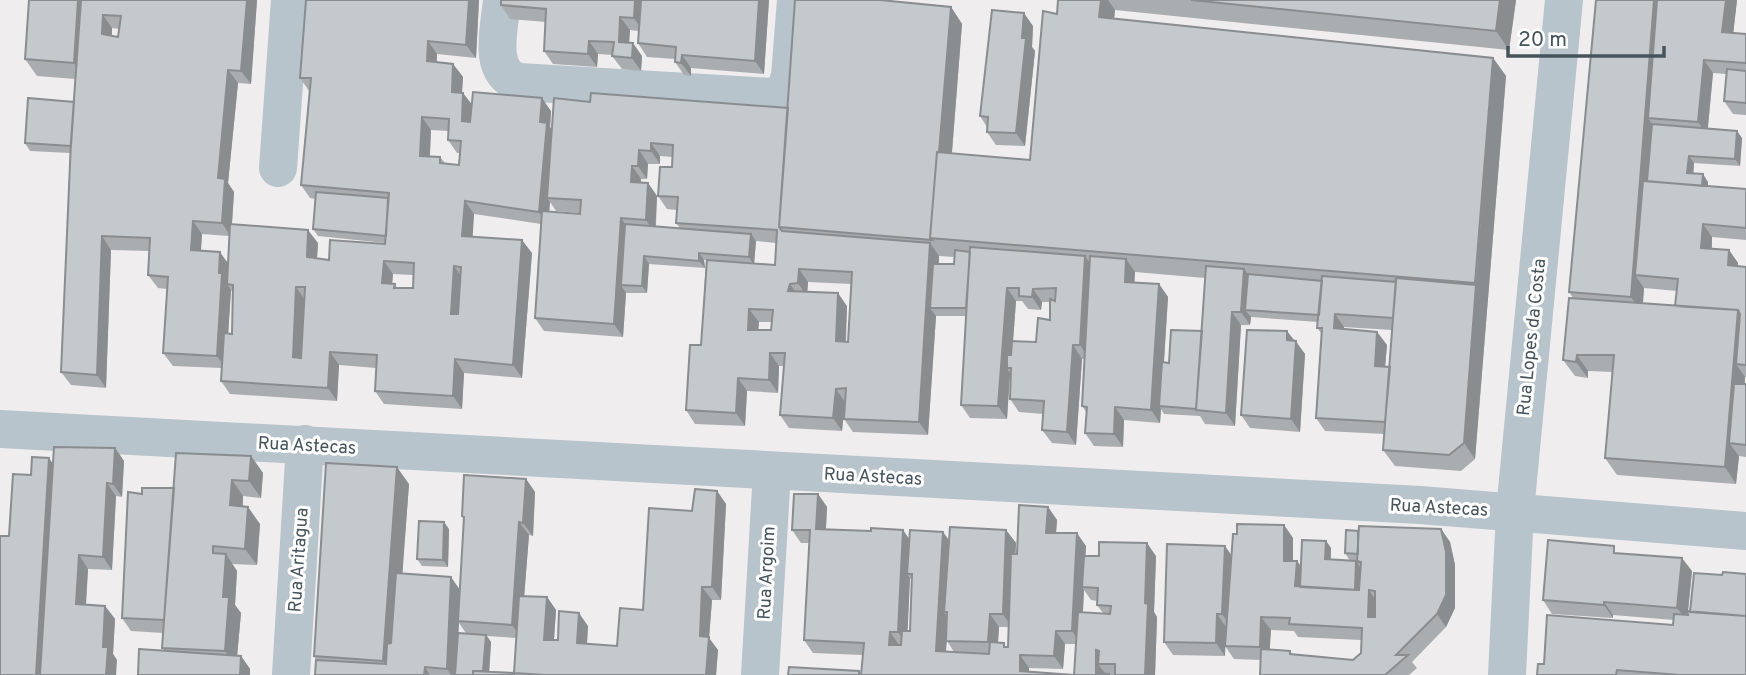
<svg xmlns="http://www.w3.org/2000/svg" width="1746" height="675" font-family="Overpass,sans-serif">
  <rect width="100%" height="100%" fill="#f0edee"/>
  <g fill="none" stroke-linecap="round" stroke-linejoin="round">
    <path stroke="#b8c4cb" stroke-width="38" d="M502,0C500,26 486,73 519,82L774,97L785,91L790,76L796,0
      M278,168L290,0
      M0,429L1420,505L1746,531
      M291,675L305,444
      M760,675L772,471
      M1507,675L1515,511L1564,0"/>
  </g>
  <path fill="#a9adb0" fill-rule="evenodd" d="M29,0H257L251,84L238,83L228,183L234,192L232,224L318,243L317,259L329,260L385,244V243L318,236L313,229L315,199L310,198L301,185L309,91L300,78L306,0H479L476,58L437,54V62L453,64L463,77L462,93H463L472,105L551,111L550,127L552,130L590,102L788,108L951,7L962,24L952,153L1030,160L1057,14L1058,0H1516L1509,50L1115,10L1114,19L1493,58L1506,76L1475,459L1461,471L1395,466L1383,450L1385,434L1325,431L1316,418L1322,334L1317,328L1318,322L1251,317L1250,325H1241L1235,426L1205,424L1200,416L1164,414L1161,409L1160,423L1124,420L1123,447L1094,446L1085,433L1087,413L1082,406L1085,359H1082L1076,445L1052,443L1042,430L1043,414L1019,412L1010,399V373L1007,419L970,418L961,405L966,316H936L928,435L853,432L844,419L845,402L842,431L789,428L780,415L784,366H779L778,393L747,391L745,426L695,424L686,410L701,345L706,260H704L705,268L649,264L647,293H626L623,337L544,331L535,318L541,224L474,214L472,236L532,253L522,378L464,373L462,409L384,404L375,391L376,368L339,365L337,401L230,394L221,381L222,368L173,366L163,353L167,289L158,288L148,275L150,251L111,250L106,388L71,385L61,372L70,153L30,151L25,143L74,102L75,79L37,76L25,59ZM112,28L119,29L118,37L112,36ZM431,130L448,131V140L457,153H460L459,165L445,163L440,157L430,156ZM660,156L672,157V167L658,196L667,209L677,210L676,223L680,228L656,226L657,196L648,183H641V179H647L648,164H660ZM550,202L556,211L580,213V214L549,212ZM202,234L229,236L228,262L201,250ZM756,241L776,243L775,265L754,264ZM939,256L954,257V264H939ZM1135,272L1205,278L1202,331L1169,363L1164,362L1168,297L1159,284L1134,282ZM393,274L413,275V288H397L395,284H392ZM808,282L851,284L848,342H846L847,306L807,292ZM231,290L233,293L232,334L228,333ZM1016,301H1022L1028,309L1041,310L1042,302H1050V320L1036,342L1013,341ZM759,322H772L771,330H758ZM1344,327L1392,330L1390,367H1385L1387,345L1377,332L1344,329Z
    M769,0L764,74L691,68V76L684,75L675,62V59L647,57L638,43L639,31L630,30L629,43L642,56L641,71L622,69L612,56L613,55L598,54L597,67L553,64L544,51L546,22L510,19L501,5Z
    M1596,0H1737L1733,33L1746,34V115L1733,114L1724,101L1726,74L1713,73L1708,128L1742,138L1740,166L1694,163L1693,173L1708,182V186L1746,189V240L1712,237V249L1729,250L1738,263V266L1746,267V377H1745V384H1746V457L1739,456L1736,484L1617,475L1605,458L1612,372L1588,371V378L1575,376L1563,360L1573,298L1569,292ZM1644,288L1677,291L1675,306L1643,304Z
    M1033,26L1032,47L1035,51L1025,146L996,145L987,132V127L980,116Z
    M1294,341H1296L1305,354L1300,432L1250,428L1241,415Z
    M115,448L124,461L122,497L116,496L112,570L88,569L86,605L105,606L115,619L113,654L117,660L9,536L31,475L53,464Z
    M251,456L263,473L261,498L243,496V507L260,524L257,565L232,564L237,571L235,605L241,613L237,656H241L250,669V675H138L164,651L162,648L163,633L131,631L122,618L142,494L174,488Z
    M526,479L535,492L533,536L529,535L524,596L547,597L556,610L554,640H558L588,626L587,644L617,646L643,610L692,511L717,491L726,504L721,600H712L709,638L718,650L716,675H315L316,660L314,656L409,484L402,574L460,589L464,520L462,516ZM459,623L466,633H458ZM487,636L516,638L514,673L489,672L491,642Z
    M818,494L827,507L826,530L871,531L903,530L909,540L943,532L949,540L1006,530L1016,543L1015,554H1017L1048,507L1057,520L1056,533L1086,546L1085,556H1156L1154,612L1157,617L1155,675H788L861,674L863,655L813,653L804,640L809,543H801L792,530ZM910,578L912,580L910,631H907ZM1084,590L1091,600L1097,601V605L1103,613L1083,612ZM999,627H1009L1008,647L998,643ZM947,641L954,652H946ZM1065,644H1076L1074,675L1029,671V668L1063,669Z
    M1284,525L1293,538V561H1297L1301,566L1326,541L1331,548V560L1350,561L1345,553L1358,531L1441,529L1450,542L1455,565V608L1446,627L1412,662L1417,668L1409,675H1260L1261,660L1234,659L1225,646V656L1173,655L1164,642L1231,556L1237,534ZM1271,630L1294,631L1298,637L1361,640V653L1353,660L1293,654L1269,649Z
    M449,529L448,567L422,566L417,559Z
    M1619,553L1692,571L1688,611L1746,675H1537L1544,664L1673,625L1674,620L1613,615V618L1552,614L1543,600Z"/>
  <path fill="#898d90" d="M78,0H91L85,79L74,63Z
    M247,0H257L251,84L241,71Z
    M469,0H479L476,58L466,45Z
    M635,0H644L643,31L634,18Z
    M759,0H769L764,74L755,61Z
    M1101,0H1108L1115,10L1112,36L1099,17Z
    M1500,0H1516L1509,50L1496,31Z
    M1654,0H1662L1648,118L1657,131L1635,275L1644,288L1642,313L1631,297Z
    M1726,0H1737L1732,45L1722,32Z
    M951,7L962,24L945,239L932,238Z
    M1024,13L1033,26L1032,47L1035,51L1025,146L1016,133Z
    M103,15L112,28L111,47L102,34Z
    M620,17L630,30L628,55L619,42Z
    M428,41L437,54L436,74L427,61Z
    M589,41L598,54L597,67L588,54Z
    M633,43L642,56L641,71L632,58Z
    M682,55L691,68V76L681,63Z
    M1493,58L1506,76L1475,459L1464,443Z
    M1704,60L1713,73L1707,135L1698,122Z
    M453,64L463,77L461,105L452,92Z
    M228,70L238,83L228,183L234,192L231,237L222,223L218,178Z
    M463,93L473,106L471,134L462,121Z
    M542,98L551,111L550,127L556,136L547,198L550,202L548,225L539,212L540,122Z
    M422,117L431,130L429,169L420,156Z
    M1737,131L1742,138L1740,166L1735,159Z
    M651,143L660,156V164L651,151Z
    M639,150L648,164L647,179L638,166Z
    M1689,156L1694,163L1693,180L1687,173Z
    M632,166L641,179L640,195L631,182Z
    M1703,174L1708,182L1707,198L1702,191Z
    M648,183L657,196L655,233L646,220Z
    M465,201L474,214L472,249L462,236Z
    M621,218L630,231L621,285L626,293L623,337L614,324Z
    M193,221L202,234L200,263L191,250Z
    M1703,224L1712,237L1711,261L1701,248Z
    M308,230L318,243L316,271L307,257Z
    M751,234L756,241L754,265L749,257Z
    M102,236L111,250L106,388L97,375Z
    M522,240L532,253L522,378L513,365Z
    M930,243L939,256L936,308H930L936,316L928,435L919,422Z
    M1729,250L1738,263L1737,278L1728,265Z
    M220,252L229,265L227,284L231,290L226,369L217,356Z
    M699,253L704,260L705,268L699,261Z
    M644,256L649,264L647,293L642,286Z
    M1085,256L1094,269L1089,359L1080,345Z
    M1126,259L1135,272L1134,295L1125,282Z
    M384,261L393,274L391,296L382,283Z
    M454,266L463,279L460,327L451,314Z
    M799,269L808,282L807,297L798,283Z
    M1244,269L1254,282L1245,310L1251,317L1250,325L1241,312Z
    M790,284L799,297L788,291Z
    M1159,284L1168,297L1161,407L1159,406L1161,409L1160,423L1151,410Z
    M296,287L305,300L303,370L293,357Z
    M1007,288L1016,301L1011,368H1007L1010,373L1007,419L998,406Z
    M1033,289L1042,302L1041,310L1032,297Z
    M838,293L847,306L845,354L836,341Z
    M749,309L759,322L757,343L748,330Z
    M1738,310L1746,323L1736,364L1745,377L1740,444L1729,443L1739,456L1736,484L1725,467Z
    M1232,312L1241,325L1235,426L1226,413Z
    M1335,314L1344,327V341L1334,328Z
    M1287,331L1305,354L1300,432L1291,419L1287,340Z
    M1377,332L1387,345L1384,379L1375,366Z
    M1073,345L1082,359L1076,445L1067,432Z
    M330,352L339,365L337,401L328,388Z
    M770,353L779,366L778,393L769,380Z
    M1577,355L1588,371V378L1576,362Z
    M455,359L464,373L462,409L453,396Z
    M738,378L747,391L745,426L736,413Z
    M836,389L845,402L842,431L833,418Z
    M1115,407L1124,420L1123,447L1114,434Z
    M115,448L124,461L122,497L113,484Z
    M251,456L263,473L261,498L249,481Z
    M49,458L62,477L50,675H36Z
    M397,467L409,484L395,675H393L383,661Z
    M526,479L535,492L533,536L523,523Z
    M232,480L243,496L242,522L230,505Z
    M107,483L116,496L112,570L103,557Z
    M717,491L726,504L721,600L712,587Z
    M818,494L827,507L825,543L816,529Z
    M248,507L260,524L257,565L245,549Z
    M1048,507L1057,520L1055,546L1046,533Z
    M444,522L449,529L448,567L443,560Z
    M519,522L529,535L521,638L512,625Z
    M1284,525L1293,538V574L1284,561Z
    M1441,529L1450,542L1455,565V608L1446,627L1437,614Z
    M903,530L912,543L907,574L910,578L907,645L898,632Z
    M1006,530L1016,543L1012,628L1003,614Z
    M943,532L952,545L947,612H944L948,618L945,664L936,651Z
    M1077,533L1086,546L1084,587H1082L1084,590L1081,644L1072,631Z
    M1326,541L1331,548L1330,567L1325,559Z
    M1147,543L1156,556L1154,612L1157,617L1155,675H1145V603Z
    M1225,546L1234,559L1231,627L1222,614Z
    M226,554L237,571L235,605L241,613L236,668L225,651L223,597Z
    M79,555L88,569L85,617L76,604Z
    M1682,558L1692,571L1687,621L1677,608Z
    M1297,561L1306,574L1299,592L1295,586Z
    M1356,561L1361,568L1360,602L1354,595Z
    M451,577L460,590L458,621L459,623L456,675H451L447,669Z
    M702,587L712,600L709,638L718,650L716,675H706L700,636Z
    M1369,590L1378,604L1377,630L1368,617Z
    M547,597L556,610L553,653L544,640Z
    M1604,602L1613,615V618L1604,605Z
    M105,606L115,619L113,654L117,660L116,675H106L103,647Z
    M579,613L588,626L586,656L577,643Z
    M990,614L999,627L997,656L988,642Z
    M1217,614L1226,627L1225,656L1216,643Z
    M1261,617L1271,630L1269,661L1260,647Z
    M1056,631L1065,644L1063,669L1054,656Z
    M890,632L899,645H889Z
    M486,635L491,642L489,675H483Z
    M1096,650L1105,663L1098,664L1105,673H1096Z
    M1020,655L1029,668V675L1020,671Z
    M241,656L250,669V675H240Z
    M425,667L430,675H424Z"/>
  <path fill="#c4c9cd" stroke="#898d90" stroke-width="2" fill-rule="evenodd" d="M29,0H78L74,63L25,59Z
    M81,0H247L241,71L228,70L218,178L225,179L222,223L193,221L191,250L220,252L219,273H222L217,356L163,353L168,277L148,275L150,238L102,236L97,375L61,372L71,141ZM103,15L121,16L118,37L102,34Z
    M306,0H469L466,45L428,41L427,61L453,64L452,92L463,93L462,121L470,122L473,92L542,98L540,122L547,123L539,212L465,201L462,236L522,240L513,365L455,359L453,396L375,391L377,355L330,352L328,388L221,381L224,333L232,334L233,285L227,284L230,224L308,230L307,257L329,260L330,240L385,244L389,193L301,185L311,78H300ZM422,117L449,119L448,140L461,141L459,165L440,163V157L420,156ZM384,261L414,263L413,288H394L395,284L382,283ZM454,266L461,267L458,314H451ZM296,287H305L301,358L293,357Z
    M501,0H635L634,18L620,17L619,42L633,43L632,58L612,56L614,42L589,41L588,54L544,51L546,9L501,5Z
    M641,0H759L755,61L682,55L681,63L675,62L676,47L638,43Z
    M795,0H880L951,7L939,152H937L930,238L932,240L779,227Z
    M1058,0H1101L1099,17L1493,58L1475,283L930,238L937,152L1030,160L1043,11L1057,14Z
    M1191,0H1500L1496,31Z
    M1596,0H1654L1631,297L1569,292Z
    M1657,0H1726L1722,32L1746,34V63L1704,60L1698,122L1648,118Z
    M992,10L1024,13L1022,38H1026L1016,133L987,132L988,117L980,116Z
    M1727,69L1746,71V103L1724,101Z
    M591,93L788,108L779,227L782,231L930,243L919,422L844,419L846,388L836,389L833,418L780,415L785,353H770L769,380L738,378L736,413L686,410L690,345H701L707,260L775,265L777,230L676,223L678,197L658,196L660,167H672L673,145L651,143V151L639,150L638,166H632L631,182L648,183L646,220L621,218L614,324L535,318L542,211L580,214L581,200L547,198L554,98L590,102ZM799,269L852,272L848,342L836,341L838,293L788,291L790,284L798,283ZM749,309L773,310L771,330H748Z
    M28,98L74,102L71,146L25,143Z
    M1652,124L1737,131L1735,159L1689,156L1687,173L1703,174L1702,186L1647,181Z
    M1643,181L1746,189V228L1703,224L1701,248L1729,250L1728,265L1746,267V365L1736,364L1740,314L1738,310L1675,306L1678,279L1635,275Z
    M316,192L388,198L386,236L313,229Z
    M625,224L751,234L749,257L699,253V261L644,256L642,286L621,285Z
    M970,247L1085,256L1080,345H1073L1067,432L1042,430L1044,401L1010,399L1011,368H1007V355H1011L1012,341L1036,342L1038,318L1050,320V299L1055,301L1056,288L1033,289L1032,297L1019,296V288H1007L998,406L961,405Z
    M955,250L970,252L966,308H930L933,264H954Z
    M1090,256L1126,259L1125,282L1159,284L1151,410L1115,407L1114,434L1085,433L1087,407L1082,406Z
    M1206,266L1244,269L1241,312H1232L1226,413L1196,410Z
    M1248,274L1322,281L1319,315L1245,310Z
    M1322,276L1396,282L1393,318L1335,314L1334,328L1377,332L1375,366L1390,367L1385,422L1316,418L1322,328H1317Z
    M1396,278L1476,285L1464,443L1449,455L1383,450Z
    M1569,298L1738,310L1725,467L1605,458L1614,355H1577L1576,362L1563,360Z
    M1171,330L1202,331L1196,409L1159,406L1162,362L1169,363Z
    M1247,330L1287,331V340L1296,341L1291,419L1241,415Z
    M1734,384H1746V445L1729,443Z
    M54,447L115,448L113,484L107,483L103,557L79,555L76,604L105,606L103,647H108L106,675H40Z
    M176,453L251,456L249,481L232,480L230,505L248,507L245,549L213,546V553L226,554L223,597H229L225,651L162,648Z
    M32,457L49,458L36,675H0V536H9L13,474L31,475Z
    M326,463L397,467L383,661L314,656Z
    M464,475L526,479L523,523L519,522L512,625L458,621L464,517L462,516Z
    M142,488H174L164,620L122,618L128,492L142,494Z
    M695,489L717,491L712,587H702L700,636L709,637L706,675H545L514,673L519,596L547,597L544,640H558L559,611L579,613L577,643L617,646L620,608L643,610L649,508L692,511Z
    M794,494H818L816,529L871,531V528L903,530L898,632H890L889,645H901L902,631H910L912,574H907L910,530L943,532L936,651L989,654L990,642L1004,643V647H1008L1011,554H1017L1019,505L1048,507L1046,533H1077L1072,631H1056L1054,656L1020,655V671L1074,675L1078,612L1110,614L1111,606L1097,605L1098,588L1082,587L1084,556H1099V542L1147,543L1145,603L1148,604L1145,675H1115V664H1098L1099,651L1096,650V673L1109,674V675H861L864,643L804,640L810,530H792Z
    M419,521L444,522L443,560L417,559Z
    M1237,524L1284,525V561H1297L1295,586L1359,590L1361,562L1357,561L1359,526L1441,529L1446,552V595L1437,614L1396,655H1408L1385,675H1260L1261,649L1290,651V654L1353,660L1361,653L1362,628L1289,624L1290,618L1261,617L1260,647L1225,646L1233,534H1237ZM1369,590L1375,591V617H1368Z
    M950,527L1006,530L1003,614H990L988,642L946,641L947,612H944Z
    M1346,530L1358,531V554L1345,553Z
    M1302,540L1326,541L1325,559L1356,561L1355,590L1300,587Z
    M1548,540L1614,546V553L1682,558L1677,608L1604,602V605L1543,600Z
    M1167,544L1225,546L1222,614H1217L1216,643L1164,642Z
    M1723,572L1746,574V616L1690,612L1694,573L1722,575Z
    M396,573L451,577L447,669L425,667L424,675H315L316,660L386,664L387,644L391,643Z
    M1687,611L1746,616V675H1680L1617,670L1616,675H1537L1538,664H1544L1547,615L1673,625L1674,614L1688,615Z
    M458,633L486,635L483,671H473V675H455Z
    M139,649L241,656L240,675H138Z
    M789,667L859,671V675H788Z
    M473,671L514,673V675H473Z"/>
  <g text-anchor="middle" stroke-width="6" stroke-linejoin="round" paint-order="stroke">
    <g font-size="18" fill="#45535b" stroke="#fff">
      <text transform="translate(1531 337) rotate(-84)" y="6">Rua Lopes da Costa</text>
      <text transform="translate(307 445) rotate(3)" y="6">Rua Astecas</text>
      <text transform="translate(873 476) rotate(3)" y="6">Rua Astecas</text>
      <text transform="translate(1439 507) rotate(3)" y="6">Rua Astecas</text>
      <text transform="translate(298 560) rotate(-86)" y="6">Rua Aritagua</text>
      <text transform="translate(766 573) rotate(-87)" y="6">Rua Argoim</text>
    </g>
  </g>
  <path d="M1508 46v10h156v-10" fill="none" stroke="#45535b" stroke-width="3.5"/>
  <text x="1518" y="46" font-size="21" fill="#45535b" stroke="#ffffff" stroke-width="5" paint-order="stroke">20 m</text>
</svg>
